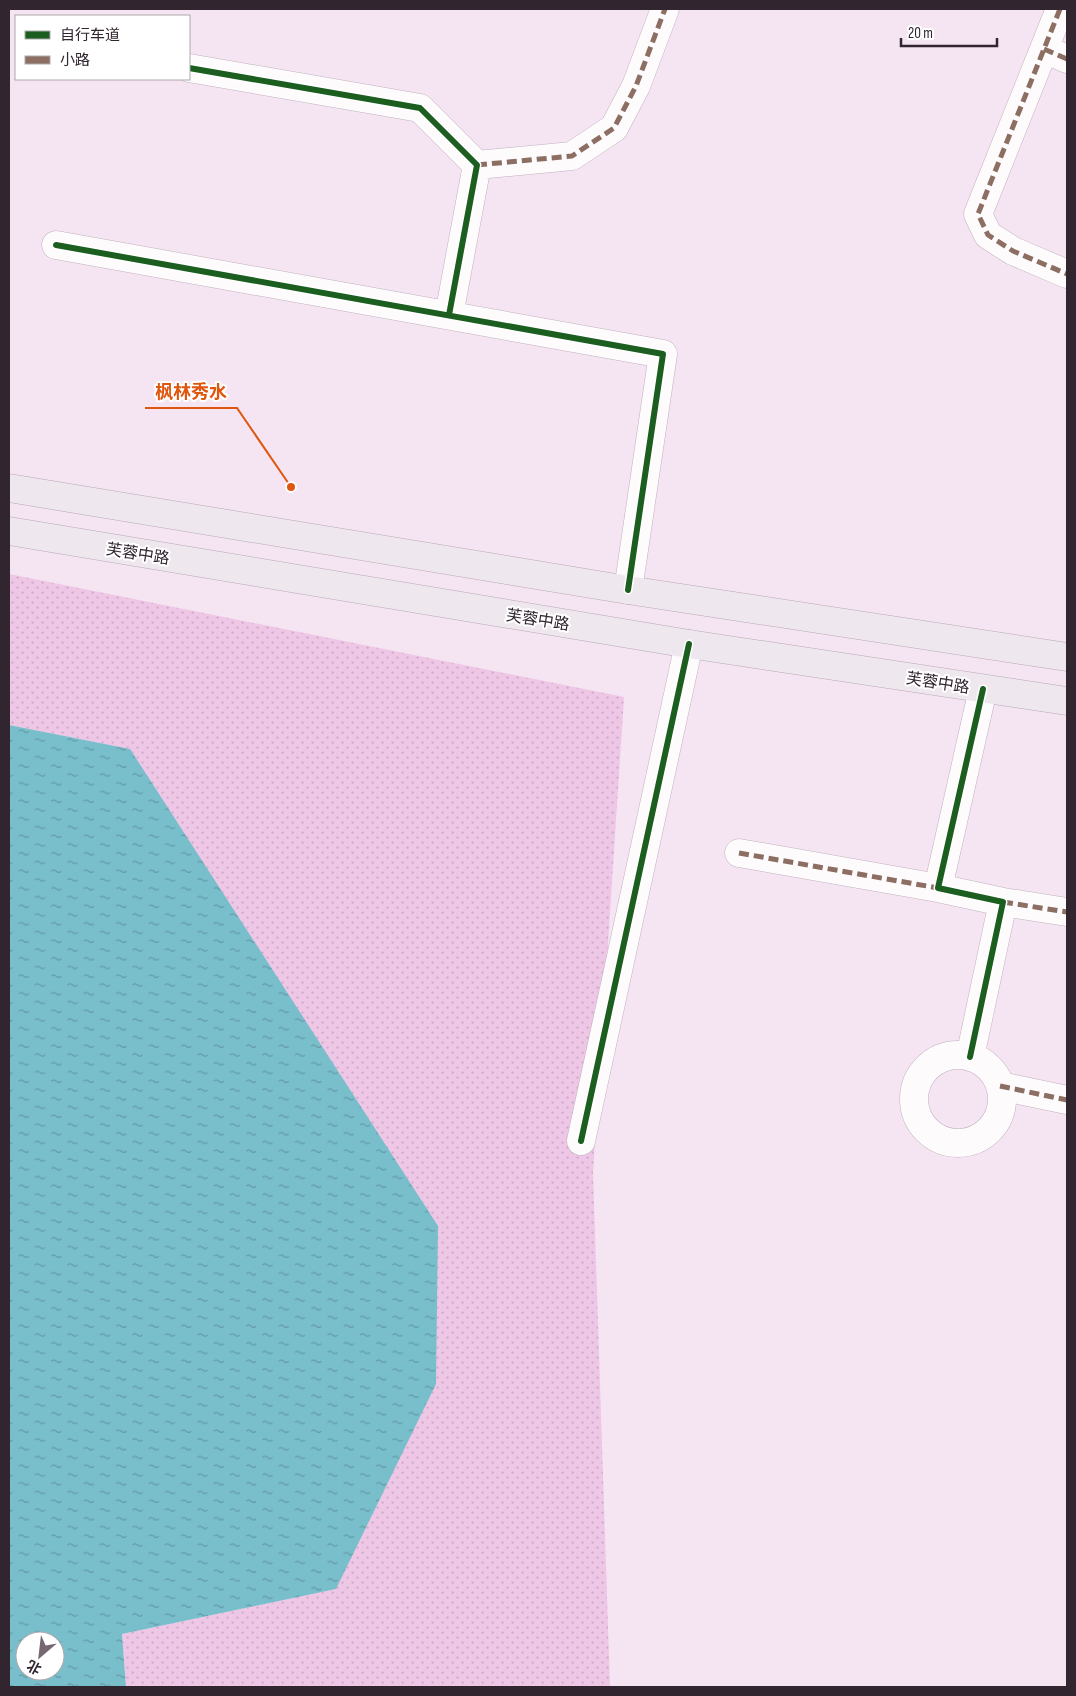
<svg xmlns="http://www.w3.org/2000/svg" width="1076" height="1696" font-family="'Sofia Sans Condensed','Noto Sans SC',sans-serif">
  <defs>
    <pattern id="grass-dots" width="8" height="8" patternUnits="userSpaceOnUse" patternTransform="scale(1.25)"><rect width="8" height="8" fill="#eec6e6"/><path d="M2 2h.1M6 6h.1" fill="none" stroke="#cdaac6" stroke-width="1.8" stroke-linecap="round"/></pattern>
    <pattern id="water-ripples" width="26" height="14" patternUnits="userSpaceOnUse" patternTransform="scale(1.25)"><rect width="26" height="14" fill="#78becb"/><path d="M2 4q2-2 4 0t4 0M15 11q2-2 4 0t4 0" fill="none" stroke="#639aa5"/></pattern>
  </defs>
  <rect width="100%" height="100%" fill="#f5e4f2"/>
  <path fill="url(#grass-dots)" d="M9,574L624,697L593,1173L610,1687H126L122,1634L336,1589L130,749L9,725Z"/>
  <path fill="url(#water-ripples)" fill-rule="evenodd" d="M9,725L130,749L438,1226L436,1384L336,1589L122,1634L126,1687H9ZM25,1641H55V1671H25Z"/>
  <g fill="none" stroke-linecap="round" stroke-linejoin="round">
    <defs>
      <path id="street" d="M1060,9L978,214L988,235L1013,251L1067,274
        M1044,49L1067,59
        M189,68L420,108L477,165L449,315
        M477,165L572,156L614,128L636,86L665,9
        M56,245L663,354L628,590
        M739,853L938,888
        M1003,902L1067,912
        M914 1099a44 44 0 1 1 88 0a44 44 0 1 1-88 0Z
        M970,1057L1003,902L938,888L983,689
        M1000,1086L1067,1100
        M581,1141L689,644"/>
      <path id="primary" d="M9,488L628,590L1067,657
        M9,531L689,644L1067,701"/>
    </defs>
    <use href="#street" stroke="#c0b2bd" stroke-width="29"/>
    <use href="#primary" stroke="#b8a8b6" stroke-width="29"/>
    <use href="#street" stroke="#fefbfd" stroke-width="28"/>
    <use href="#primary" stroke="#efe7ee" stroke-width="28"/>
    <path stroke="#8d6e63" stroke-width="5" stroke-dasharray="10 5" stroke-linecap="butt" d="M1060,9L978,214L988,235L1013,251L1067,274
      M1044,49L1067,59
      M477,165L572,156L614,128L636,86L665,9
      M739,853L938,888
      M1003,902L1067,912
      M1000,1086L1067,1100"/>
    <defs>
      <path id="cycleway" d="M189,68L420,108L477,165L449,315
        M56,245L663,354L628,590
        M970,1057L1003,902L938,888L983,689
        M581,1141L689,644"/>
    </defs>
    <use href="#cycleway" stroke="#fff" stroke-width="9"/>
    <use href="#cycleway" stroke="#1b5e20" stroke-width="6"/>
  </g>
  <g text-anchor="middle" stroke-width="4" stroke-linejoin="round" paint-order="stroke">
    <g font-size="16" fill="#31252f" stroke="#fff">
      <text transform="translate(138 553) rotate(9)" y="6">芙蓉中路</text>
      <text transform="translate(538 619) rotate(9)" y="6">芙蓉中路</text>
      <text transform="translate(938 682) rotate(9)" y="6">芙蓉中路</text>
    </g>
  </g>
  <path fill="none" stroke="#df560e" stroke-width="2" d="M291 487L237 408H145"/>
  <circle fill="#df560e" stroke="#fff" stroke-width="2" cx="291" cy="487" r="5"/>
  <g font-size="18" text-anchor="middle" font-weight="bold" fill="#df560e" stroke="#fff" stroke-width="4" stroke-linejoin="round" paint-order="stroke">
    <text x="191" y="398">枫林秀水</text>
  </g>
  <rect width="1076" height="1696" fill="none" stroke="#31252f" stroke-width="20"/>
  <rect x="15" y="15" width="175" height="65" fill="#ffffff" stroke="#ada8ac"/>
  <rect x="25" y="31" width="25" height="8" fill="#1b5e20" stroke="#ada8ac"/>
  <text x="60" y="40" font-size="15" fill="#31252f">自行车道</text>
  <rect x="25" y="56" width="25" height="8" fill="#8d6e63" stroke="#ada8ac"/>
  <text x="60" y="65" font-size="15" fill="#31252f">小路</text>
  <g transform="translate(40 1656) rotate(208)"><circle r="24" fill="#ffffff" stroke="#ada8ac"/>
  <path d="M0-4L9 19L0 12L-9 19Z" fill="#766873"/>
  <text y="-8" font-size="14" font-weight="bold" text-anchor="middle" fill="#31252f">北</text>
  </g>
  <path d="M901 38v8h96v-8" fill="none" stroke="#31252f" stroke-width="2.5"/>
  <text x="908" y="38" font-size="15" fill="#31252f" stroke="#ffffff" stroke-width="4" paint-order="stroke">20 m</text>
</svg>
